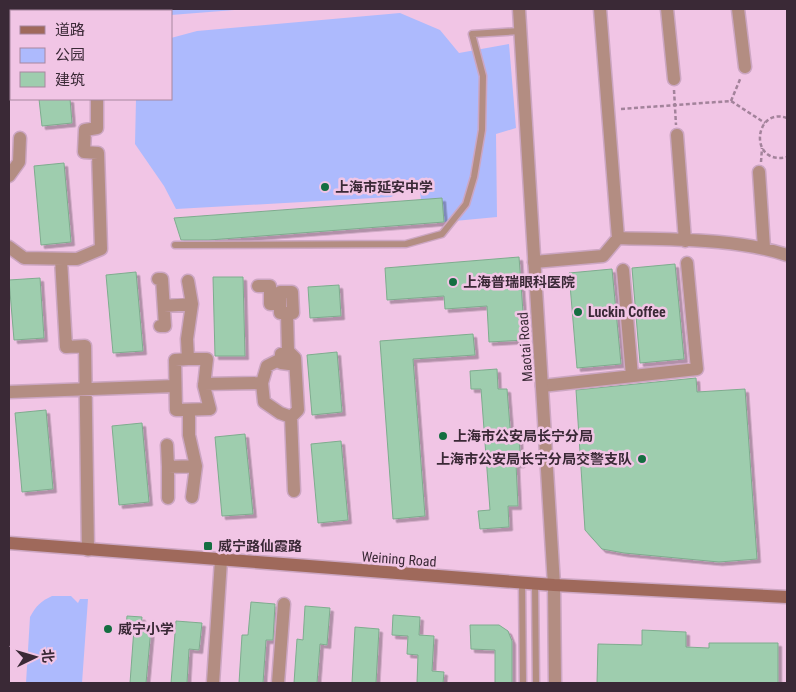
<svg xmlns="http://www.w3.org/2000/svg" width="796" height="692" font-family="'Roboto Condensed','Noto Sans SC',sans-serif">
  <defs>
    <filter id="shadow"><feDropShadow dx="3.5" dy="3.5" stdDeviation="0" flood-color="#0004"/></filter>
  </defs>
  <rect width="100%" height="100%" fill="#f1c5e5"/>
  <path fill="#adbafd" d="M146,9H247L171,15V11H146Z
    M400,13L440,30L459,53L509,44L516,128L496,134L497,217L444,222L442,199L421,200L419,183L391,197L176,209L164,186L135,144L136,99H171V38L197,31Z
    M52,596H71L78,603L80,599H88L82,683H26L30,617C36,606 41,601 52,596Z"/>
  <path fill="#9ecdae" stroke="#7eac8e" filter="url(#shadow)" d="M39,99H70L72,123L42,126Z
    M64,163L71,242L41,245L34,166Z
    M442,198L444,222L209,240H181L174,218Z
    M519,257L525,340L489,342L487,306L445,309L444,296L387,300L385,268Z
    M675,264L684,359L640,363L632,268Z
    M612,269L621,364L577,368L569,273Z
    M136,272L143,351L113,353L106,275Z
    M213,277H243L245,356H215Z
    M40,278L44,338L14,340L9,280Z
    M339,285L341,316L310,318L308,287Z
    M473,334L475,355L413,359L425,516L393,519L380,341Z
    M337,352L342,412L312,415L307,355Z
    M497,369L498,389H507L511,440L519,439L521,464H516L518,506H508L509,527L480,529L478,511L490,510L481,389H471L470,371Z
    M696,378L697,392L745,389L757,559L719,562L624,553L602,549L585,530L576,390Z
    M46,410L53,489L22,492L15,413Z
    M142,423L149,502L119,505L112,426Z
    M245,434L253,514L222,516L215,437Z
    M341,441L348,520L318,523L311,444Z
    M251,602L275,604L273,640H266L263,683H239L242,635H248Z
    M305,606L330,608L327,645L320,644L317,683H294L297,639L303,640Z
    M393,615L420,617L419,635L434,636L432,671L444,672L443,683H417L418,655L407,654L408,636L392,635Z
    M127,616L142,617L141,627L151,628L146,683H130L134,628L126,627Z
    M176,621L202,623L199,650L189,649L187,683H171Z
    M470,625H499L508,631L512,641V683H495V650L471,649Z
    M355,627L379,629L376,683H352Z
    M642,630L686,632V647L709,648V643H778V683H597L598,644L642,645Z"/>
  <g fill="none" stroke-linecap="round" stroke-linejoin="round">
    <defs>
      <path id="service" d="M175,245L406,244L442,234L466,204L474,177L482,130L483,76L472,34L520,31
        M522,583L523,683
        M535,584L536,683"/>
      <path id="minor" d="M600,9L618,238C674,240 734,238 787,255
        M667,9L674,79
        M738,9L745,67
        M9,58L11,59
        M677,135L685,241
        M759,172L764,248
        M9,176L19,162L20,138
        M9,247L24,258L77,259L101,249L98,153L84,152L85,130L97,128V99
        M61,259L66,347L85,346L88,550
        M534,262L603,256L618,238
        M623,270L632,376
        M158,279H162L165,326H160
        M188,281L192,304L187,339L188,359H207L204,386L210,409L176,410L175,360L188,359
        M258,286H270V304H280V292H292L293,313H280V304
        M164,306L192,304
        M287,313L288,351L281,354V363L289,364L295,358L288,351
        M281,359L267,366L262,383L264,402L280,413L291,417L298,410L295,358
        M204,384L262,383
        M542,386L697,369L687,263
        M9,392L175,386
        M189,410V435L196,466L192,497
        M291,417L294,491
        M167,445L168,467L196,466
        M168,467V498
        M213,683L221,560
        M278,683L284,604"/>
      <path id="tertiary" d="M519,9L554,585L555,683"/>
      <path id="secondary" d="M9,543L554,585L787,597"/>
    </defs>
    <use href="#service" stroke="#cca6c2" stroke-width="9"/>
    <use href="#minor" stroke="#cca6c2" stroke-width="15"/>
    <use href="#tertiary" stroke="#cca6c2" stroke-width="15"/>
    <use href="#secondary" stroke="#cca6c2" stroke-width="15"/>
    <path stroke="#a3839b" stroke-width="2.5" stroke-dasharray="4 2.5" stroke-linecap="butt" d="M674,90L676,125
      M731,101L741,77
      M621,109L731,101L765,123
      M787,118C754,106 748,166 787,157
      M761,162L762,148"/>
    <use href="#service" stroke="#b38d82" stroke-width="6"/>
    <use href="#minor" stroke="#b38d82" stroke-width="12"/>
    <use href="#tertiary" stroke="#b38d82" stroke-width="12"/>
    <use href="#secondary" stroke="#9f695b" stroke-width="12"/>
  </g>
  <g fill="#146e41" stroke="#f1c5e5" stroke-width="2">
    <circle cx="325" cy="187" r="5"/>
    <circle cx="453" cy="282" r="5"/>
    <circle cx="578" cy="312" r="5"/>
    <circle cx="443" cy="436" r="5"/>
    <circle cx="642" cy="459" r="5"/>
    <rect x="203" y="541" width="10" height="10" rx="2.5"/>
    <circle cx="108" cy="629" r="5"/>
  </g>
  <g text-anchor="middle" stroke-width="5" stroke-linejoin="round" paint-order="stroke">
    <g font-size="14" font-weight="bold" fill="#3a2936" stroke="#f1c5e5" text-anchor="start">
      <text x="335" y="192">上海市延安中学</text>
      <text x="463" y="287">上海普瑞眼科医院</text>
      <text x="588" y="317">Luckin Coffee</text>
      <text x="453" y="441">上海市公安局长宁分局</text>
      <text x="632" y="464" text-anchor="end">上海市公安局长宁分局交警支队</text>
      <text x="218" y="551">威宁路仙霞路</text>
      <text x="118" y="634">威宁小学</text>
    </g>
    <g font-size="14" fill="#3a2936" stroke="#f1c5e5">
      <text transform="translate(525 347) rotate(-94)" y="5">Maotai Road</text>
      <text transform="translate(399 559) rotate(4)" y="5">Weining Road</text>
    </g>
  </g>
  <rect width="796" height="692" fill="none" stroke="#3a2936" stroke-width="20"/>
  <rect x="10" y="10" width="162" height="90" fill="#f1c5e5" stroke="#a8879f"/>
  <rect x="20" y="26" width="25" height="8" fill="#9f695b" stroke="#a8879f"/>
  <text x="55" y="35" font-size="15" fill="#3a2936">道路</text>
  <rect x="20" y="48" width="25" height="15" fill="#adbafd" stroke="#a8879f"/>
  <text x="55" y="60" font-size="15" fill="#3a2936">公园</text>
  <rect x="20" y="72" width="25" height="15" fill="#9ecdae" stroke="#a8879f"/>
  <text x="55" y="85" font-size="15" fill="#3a2936">建筑</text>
  <g transform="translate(35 657) rotate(85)" stroke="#f1c5e5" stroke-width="4" paint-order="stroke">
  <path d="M0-4L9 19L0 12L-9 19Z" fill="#3a2936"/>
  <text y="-8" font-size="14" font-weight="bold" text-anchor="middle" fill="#3a2936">北</text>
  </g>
</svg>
